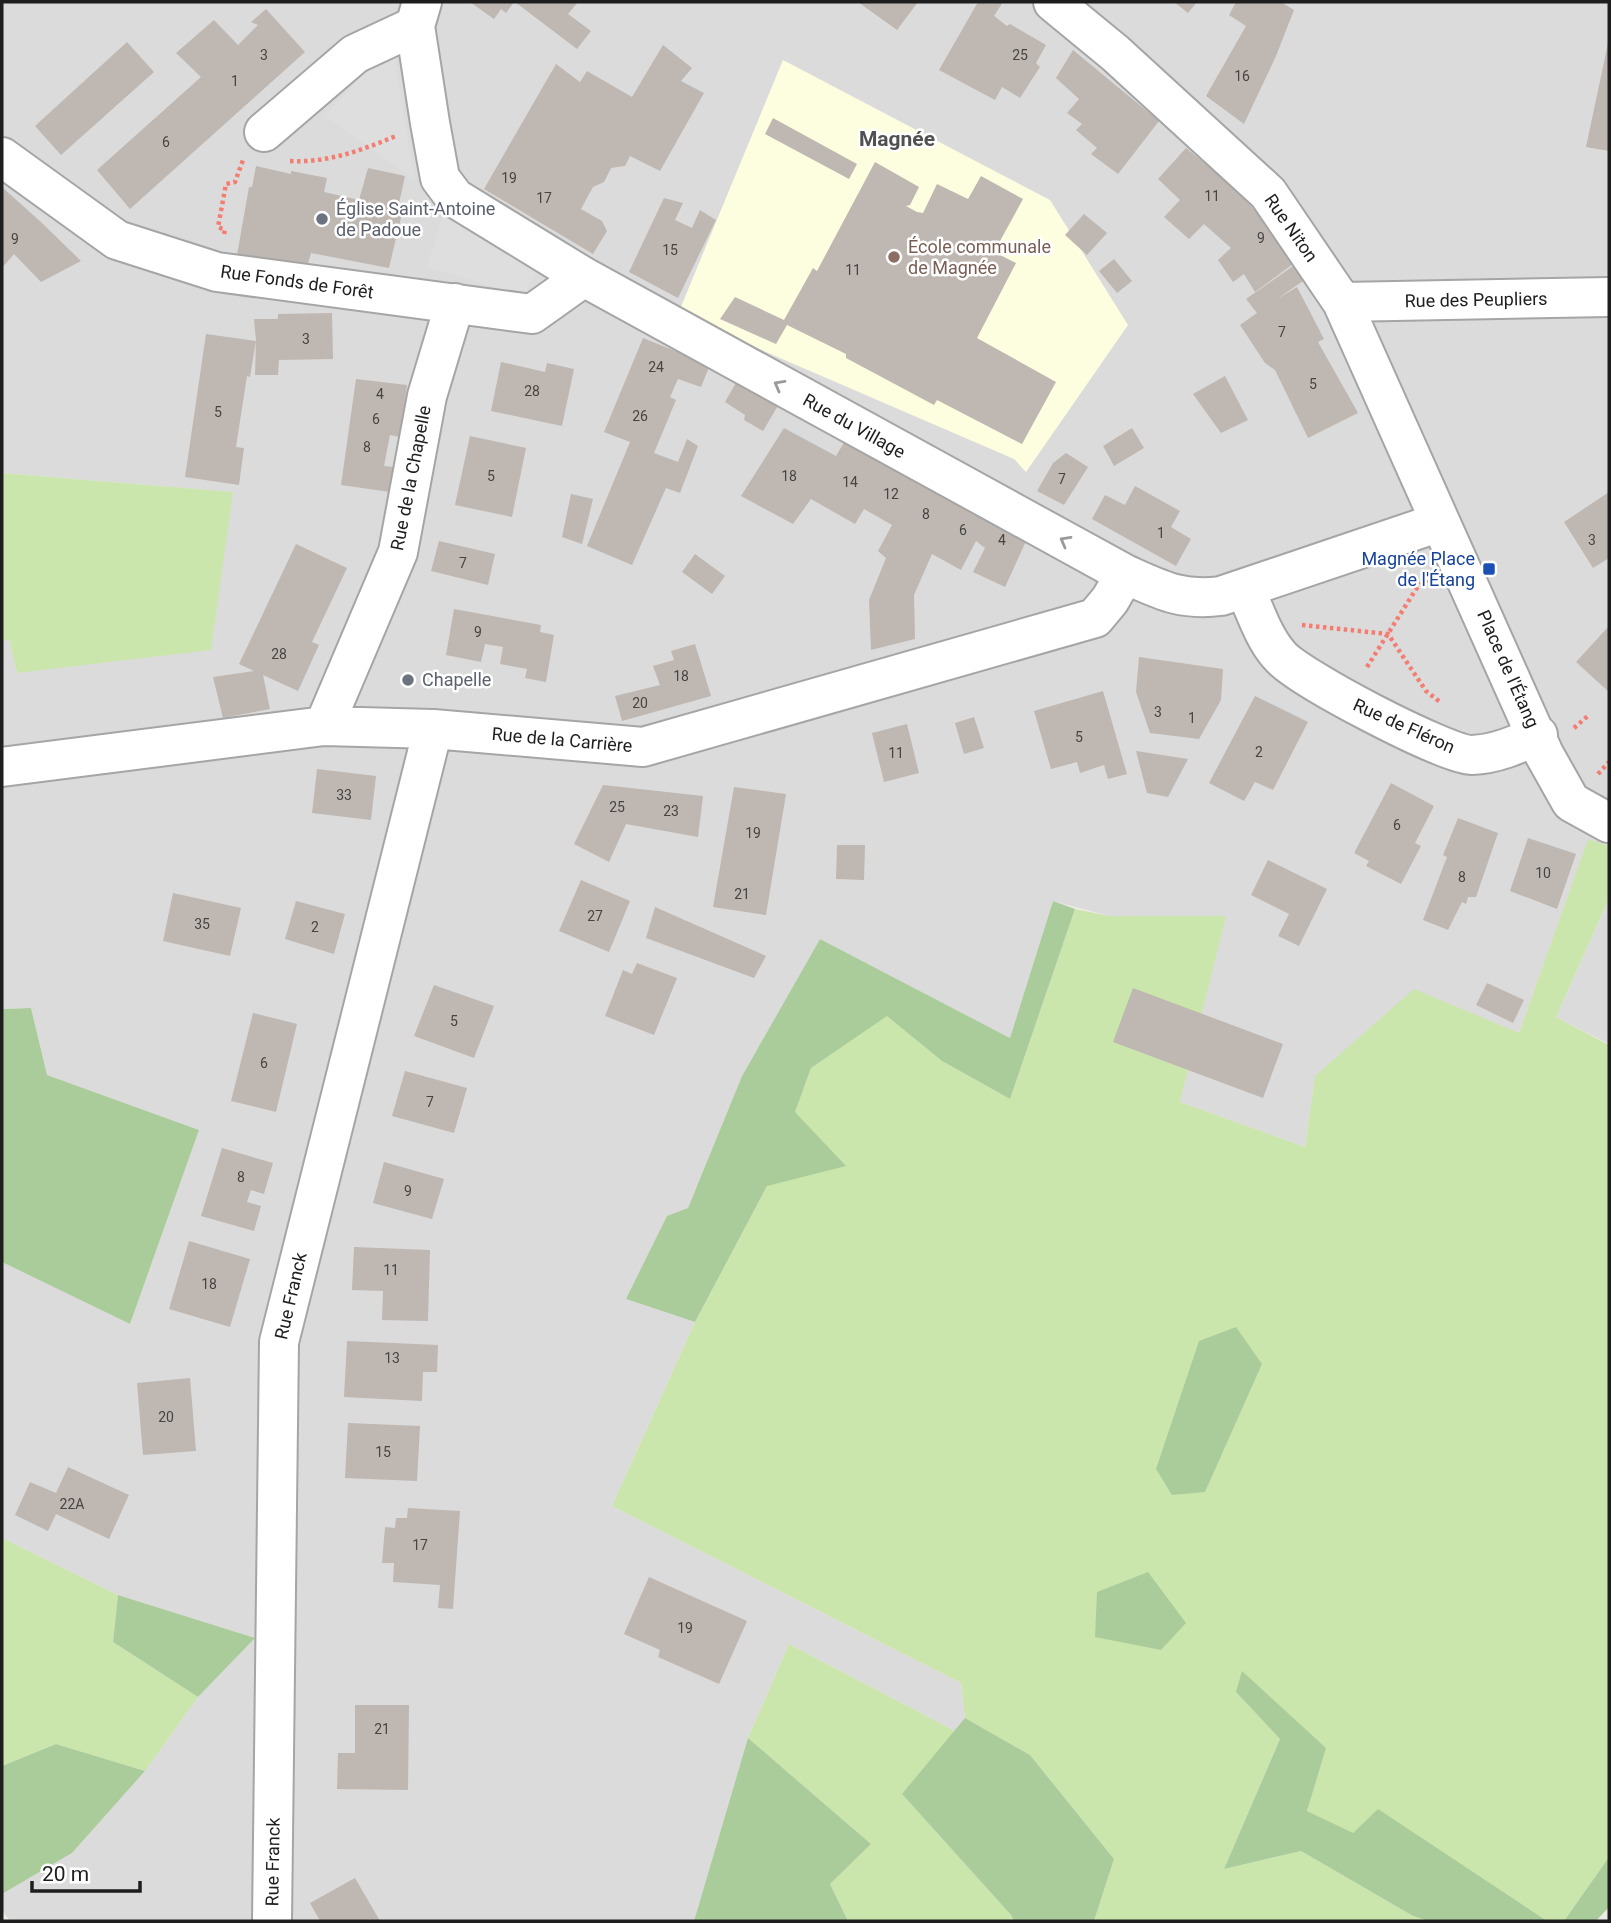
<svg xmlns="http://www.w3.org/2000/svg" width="1611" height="1923" font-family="Roboto,sans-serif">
  <rect width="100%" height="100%" fill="#efebe5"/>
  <path fill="#dcdbdb" d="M2,2H1609V846L1588,840L1519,1033L1315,1076L1305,1147L1180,1102L1225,916H1109L1053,901L1010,1038L820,939L742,1076L688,1208L626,1299L695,1322L612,1506L961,1683L965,1718L955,1731L789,1644L748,1738L694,1921H10L2,1910V1894L72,1853L145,1771L198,1697L255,1638L118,1595L2,1538V1262L130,1324L199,1130L47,1075L31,1008L2,1009V641L9,640L17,673L233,492L2,473Z
    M1609,898V1044L1556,1017Z"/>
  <path fill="#fdfddf" d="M783,60L1050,200L1128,325L1026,472L1014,459L678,314Z"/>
  <path fill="#cae6ad" d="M2,473L233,492L211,650L17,673L9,640L2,641Z
    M1588,839L1609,846V898L1556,1017L1609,1045V1857L1564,1921H1547L1378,1810L1353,1834L1307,1811L1325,1748L1236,1692L1280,1739L1224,1869L1301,1851L1413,1916L1429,1921H1094L1114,1859L1030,1755L965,1718L961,1683L612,1506L695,1322L767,1186L811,1068L887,1015L942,1061L1010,1099L1075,909L1109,916H1226L1180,1102L1305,1147L1315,1076L1414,989L1519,1033Z
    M2,1538L118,1595L113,1642L198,1697L145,1771L56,1744L2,1766Z
    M789,1644L955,1731L903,1795L1011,1915L1014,1921H848L830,1884L871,1844L748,1738Z"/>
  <path fill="#aacc9b" d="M1053,901L1075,909L1010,1099L942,1061L887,1016L811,1068L795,1112L846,1166L767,1186L695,1322L626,1299L667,1216L688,1208L742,1076L820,939L1010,1038Z
    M31,1008L47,1075L199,1130L130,1324L2,1262V1009Z
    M1236,1327L1262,1364L1205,1492L1172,1495L1156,1469L1199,1341Z
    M1148,1572L1186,1623L1161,1650L1095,1637L1097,1592Z
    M118,1595L255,1638L198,1697L113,1642Z
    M1242,1671L1326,1748L1307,1811L1353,1833L1378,1809L1547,1921H1429L1413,1916L1301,1851L1224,1869L1280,1739L1236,1692Z
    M965,1718L1030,1755L1114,1859L1094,1921H1014L1011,1915L902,1794Z
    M748,1738L871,1844L830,1884L848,1921H694Z
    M56,1744L145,1771L72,1853L2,1894V1766Z
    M1609,1857V1907L1596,1921H1564Z"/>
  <path fill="#dedede" d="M392,43L415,180L325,116Z
    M445,208L538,268L524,296L427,267Z"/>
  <path fill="#bfb7b1" d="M470,2H514L506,13L501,9L494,19Z
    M515,2H578L568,14L591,31L577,49Z
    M858,2H918L897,30Z
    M978,2H1003L994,16L1007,26L1010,24L1046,45L1036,63L1040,67L1020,98L1002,87L995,100L939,70Z
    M1174,2H1197L1188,13Z
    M1236,2H1281L1294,10L1276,56L1244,124L1206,96L1246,26L1229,15Z
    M266,9L305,52L130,209L97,170L201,77L176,53L214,20L238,45L258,25L251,22Z
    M127,42L154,72L61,155L35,126Z
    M1608,43H1609V151L1586,147Z
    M663,45L692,68L681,81L704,93L660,171L630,156L625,166L611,168L604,182L593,187L581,209L602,221L607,231L593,254L484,189L556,64L580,82L587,71L632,97Z
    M1073,50L1159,121L1118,174L1091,154L1097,148L1076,130L1082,124L1067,113L1079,99L1056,78Z
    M773,118L857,164L849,179L765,134Z
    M1186,148L1235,188L1265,222L1293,264L1255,292L1244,274L1233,282L1218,260L1231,248L1204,224L1189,239L1164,217L1180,200L1158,179Z
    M875,162L919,187L910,205L906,206L917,212L923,213L937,184L968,199L981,176L1023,199L994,252L1016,263L977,338L1056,382L1022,444L937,400L934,405L846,358V354L787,325L776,344L720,319L735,297L784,320L813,268L817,271Z
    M256,166L291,174V171L327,178L324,192L359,200L368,168L405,176L398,208L403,209L389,268L311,253L307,267L237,255L249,187H252Z
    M2,187L43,224L81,261L41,282L14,254L2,268Z
    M664,198L683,203L675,220L692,228L700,210L716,220L678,298L629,272Z
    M1084,214L1107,233L1087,255L1065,235Z
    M1114,259L1132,281L1117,293L1099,271Z
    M1293,266L1303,281L1277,299L1297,287L1324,339L1318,342L1358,413L1308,438L1275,370L1265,363L1240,325L1257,313L1246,299Z
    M332,313L333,359L279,360L278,375H255L256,341L250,377L247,376L236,447L244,448L239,485L185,477L206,334L256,341L254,319H278V314Z
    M643,338L710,365L701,387L678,379L670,397L676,400L654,453L678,462L687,439L698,446L680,493L666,488L632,565L587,546L630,442L604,432Z
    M501,362L545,372L547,363L574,369L562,426L491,411Z
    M1225,376L1248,420L1221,433L1193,394Z
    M356,379L407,385L400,437L390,435L384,466L394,467L390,492L341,485Z
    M737,381L779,404L763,431L744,420L745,415L725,402Z
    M784,428L836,456L846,439L1027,539L1005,587L973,572L985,548L976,541L961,570L932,554L914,595L915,639L871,650L869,600L886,558L878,551L892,525L864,509L855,524L811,499L793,524L741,496Z
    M1132,428L1144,448L1114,466L1103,446Z
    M470,436L526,448L512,517L455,505Z
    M1066,453L1088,467L1064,505L1037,491L1053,463Z
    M1135,486L1180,511L1171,527L1191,539L1176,566L1092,519L1105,495L1125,505Z
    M1609,492V558L1593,568L1564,522Z
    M571,494L593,499L582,544L562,537Z
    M439,541L495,554L488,585L431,571Z
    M296,544L347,568L312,642L319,645L298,691L263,675L270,709L223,718L213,677L254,671L239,664Z
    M695,554L725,576L712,594L682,572Z
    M454,609L541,625L540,632L554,635L546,682L525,678L527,669L500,664L503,647L485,644L481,662L446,655Z
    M1609,626V692L1576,662Z
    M695,644L711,696L622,721L615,696L660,685L653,666L674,660L671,651Z
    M1139,657L1223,669L1221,700L1199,739L1150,733L1136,692Z
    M1103,691L1127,774L1108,779L1104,765L1080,773L1077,762L1051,769L1034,711Z
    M1255,696L1308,722L1273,790L1255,782L1244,801L1209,783Z
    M974,717L984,748L964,754L955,723Z
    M907,724L919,773L884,782L872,733Z
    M1136,751L1188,759L1168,797L1147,793Z
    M317,769L376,776L371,820L312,813Z
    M1391,783L1434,806L1415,843L1421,846L1401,884L1366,866L1369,861L1354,853Z
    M603,785L703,796L698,837L626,824L609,862L574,844Z
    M734,787L786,794L766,915L713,907Z
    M1458,818L1498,833L1476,897H1468L1466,904L1462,902L1448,930L1423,920L1447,857L1443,855Z
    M1528,838L1576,854L1557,909L1510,891Z
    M837,845H865L864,880L836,879Z
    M1268,860L1327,889L1299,946L1278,936L1289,914L1251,895Z
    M581,880L630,901L609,952L559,931Z
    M173,893L241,908L230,956L163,941Z
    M296,901L345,914L334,954L285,939Z
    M655,907L766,956L754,978L646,938Z
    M637,963L677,978L654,1035L605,1016L623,970L632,974Z
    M1487,983L1524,1000L1513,1023L1476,1005Z
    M434,985L494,1006L474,1058L414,1036Z
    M1133,988L1283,1044L1263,1098L1113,1042Z
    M253,1013L297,1024L276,1112L231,1101Z
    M405,1071L467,1088L454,1133L392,1116Z
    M222,1148L273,1163L264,1194L251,1190L247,1202L261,1206L254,1231L201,1216Z
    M384,1162L444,1179L432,1219L373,1203Z
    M189,1241L250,1259L230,1327L169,1309Z
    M354,1247L430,1250L428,1321L382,1320L383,1291L352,1290Z
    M347,1341L438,1345L437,1372H423L422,1401L344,1397Z
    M190,1378L196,1451L143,1455L137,1383Z
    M348,1423L420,1426L417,1481L345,1478Z
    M68,1467L129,1495L109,1539L56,1514L48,1531L15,1515L30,1482L56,1493Z
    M408,1508L460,1511L453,1609L438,1608L440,1585L393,1582L394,1563H382L385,1527L395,1528L396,1518H407Z
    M649,1577L747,1621L719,1684L658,1657L660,1650L624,1634Z
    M355,1705H409L408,1790L337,1789L338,1753H355Z
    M355,1878L380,1921H320L310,1903Z"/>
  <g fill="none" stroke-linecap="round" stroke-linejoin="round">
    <defs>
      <path id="minor" d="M422,2L415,26L430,123L440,178L455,198L584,277L1125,574C1161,590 1180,601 1221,596L1440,522
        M1053,2L1115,53L1268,193L1342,302L1544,754L1571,802L1609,823
        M264,132L355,54L415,26
        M2,157L117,240L217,272L532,314L584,277
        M1342,302L1609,297
        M1245,589C1255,610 1263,637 1279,655C1296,677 1446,755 1472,755C1496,754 1516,745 1538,735
        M324,726L398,552L427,396L455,303
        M2,767L324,726L433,729L643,747L1095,618L1110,600L1125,574
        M272,1921L279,1342L433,729"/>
    </defs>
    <use href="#minor" stroke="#a5a5a5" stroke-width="42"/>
    <path stroke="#f37d71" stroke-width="4.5" stroke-dasharray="3.5 3.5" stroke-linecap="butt" d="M290,161C328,163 362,150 396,136
      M224,234L225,230L218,227L226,184L235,182L243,160
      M1302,625L1388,634L1426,691L1440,702
      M1367,667L1418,586L1427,580
      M1574,728L1589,715
      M1598,774L1609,762"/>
    <use href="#minor" stroke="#fff" stroke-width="38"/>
  </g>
  <defs><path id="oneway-chevron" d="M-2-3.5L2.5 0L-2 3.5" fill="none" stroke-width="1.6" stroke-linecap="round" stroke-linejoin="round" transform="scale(1.75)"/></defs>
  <g stroke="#9a9a9a">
    <use href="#oneway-chevron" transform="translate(779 385) rotate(-151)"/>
    <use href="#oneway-chevron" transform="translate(1065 541) rotate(-151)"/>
  </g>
  <g fill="#6b7280" stroke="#fff" stroke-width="2.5">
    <circle cx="322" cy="219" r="7"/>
    <circle cx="408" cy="680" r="7"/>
  </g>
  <circle fill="#8d6e63" stroke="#fff" stroke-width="2.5" cx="894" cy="257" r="7"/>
  <rect fill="#1a4fb4" stroke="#fff" stroke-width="2.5" x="1482" y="562" width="14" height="14" rx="3.5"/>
  <g text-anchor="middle" stroke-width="5" stroke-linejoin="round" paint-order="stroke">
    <g font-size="14" fill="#464443">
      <text x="264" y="60">3</text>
      <text x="1020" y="60">25</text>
      <text x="1242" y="81">16</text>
      <text x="235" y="86">1</text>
      <text x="166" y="147">6</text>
      <text x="509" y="183">19</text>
      <text x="1212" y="201">11</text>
      <text x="544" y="203">17</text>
      <text x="1261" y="243">9</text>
      <text x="15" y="244">9</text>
      <text x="670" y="255">15</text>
      <text x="853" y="275">11</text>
      <text x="1282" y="337">7</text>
      <text x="306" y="344">3</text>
      <text x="656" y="372">24</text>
      <text x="1313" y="389">5</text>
      <text x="532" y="396">28</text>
      <text x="380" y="399">4</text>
      <text x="218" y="417">5</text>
      <text x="640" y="421">26</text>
      <text x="376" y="424">6</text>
      <text x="367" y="452">8</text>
      <text x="491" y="481">5</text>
      <text x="789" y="481">18</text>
      <text x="1062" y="484">7</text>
      <text x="850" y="487">14</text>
      <text x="891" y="499">12</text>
      <text x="926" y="519">8</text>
      <text x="963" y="535">6</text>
      <text x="1161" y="538">1</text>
      <text x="1002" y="545">4</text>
      <text x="1592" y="545">3</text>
      <text x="463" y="568">7</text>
      <text x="478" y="637">9</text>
      <text x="279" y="659">28</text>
      <text x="681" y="681">18</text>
      <text x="640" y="708">20</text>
      <text x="1158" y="717">3</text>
      <text x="1192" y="723">1</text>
      <text x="1079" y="742">5</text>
      <text x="1259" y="757">2</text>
      <text x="896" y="758">11</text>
      <text x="344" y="800">33</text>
      <text x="617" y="812">25</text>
      <text x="671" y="816">23</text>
      <text x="1397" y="830">6</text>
      <text x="753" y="838">19</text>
      <text x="1543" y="878">10</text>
      <text x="1462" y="882">8</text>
      <text x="742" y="899">21</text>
      <text x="595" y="921">27</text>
      <text x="202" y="929">35</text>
      <text x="315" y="932">2</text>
      <text x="454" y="1026">5</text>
      <text x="264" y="1068">6</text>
      <text x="430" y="1107">7</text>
      <text x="241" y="1182">8</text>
      <text x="408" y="1196">9</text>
      <text x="391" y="1275">11</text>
      <text x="209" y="1289">18</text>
      <text x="392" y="1363">13</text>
      <text x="166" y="1422">20</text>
      <text x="383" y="1457">15</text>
      <text x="72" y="1509">22A</text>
      <text x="420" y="1550">17</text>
      <text x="685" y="1633">19</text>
      <text x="382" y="1734">21</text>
    </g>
    <g font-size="18" fill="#5b616d" stroke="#fff" text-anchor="start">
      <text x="336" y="215">Église Saint-Antoine<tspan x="336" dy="21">de Padoue</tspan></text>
      <text x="422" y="686">Chapelle</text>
    </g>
    <g font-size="18" fill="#1e1e1e" stroke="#fff">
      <text transform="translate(1291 228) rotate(55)" y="6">Rue Niton</text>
      <text transform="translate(297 282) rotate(8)" y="6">Rue Fonds de Forêt</text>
      <text transform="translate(1476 300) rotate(-1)" y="6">Rue des Peupliers</text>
      <text transform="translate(854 426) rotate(29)" y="6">Rue du Village</text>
      <text transform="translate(411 478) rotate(-79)" y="6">Rue de la Chapelle</text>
      <text transform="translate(1508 669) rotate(66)" y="6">Place de l'Étang</text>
      <text transform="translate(1404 726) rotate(24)" y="6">Rue de Fléron</text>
      <text transform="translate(562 740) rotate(5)" y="6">Rue de la Carrière</text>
      <text transform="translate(291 1296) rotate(-77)" y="6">Rue Franck</text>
      <text transform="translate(273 1862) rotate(-89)" y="6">Rue Franck</text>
    </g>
    <g font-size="18" fill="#785e54" stroke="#fff" text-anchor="start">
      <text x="908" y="253">École communale<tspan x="908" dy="21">de Magnée</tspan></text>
    </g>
    <g font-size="18" fill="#164399" stroke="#fff" text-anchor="end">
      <text x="1475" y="565">Magnée Place<tspan x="1475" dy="21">de l'Étang</tspan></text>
    </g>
    <g font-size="21" font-weight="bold" fill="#515151" stroke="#fff">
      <text x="897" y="146">Magnée</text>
    </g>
  </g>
  <rect width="1611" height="1923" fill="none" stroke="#1e1e1e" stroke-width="7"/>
  <path d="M32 1881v10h108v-10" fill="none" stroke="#1e1e1e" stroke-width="3.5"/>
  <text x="42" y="1881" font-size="21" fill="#1e1e1e" stroke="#ffffff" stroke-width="5" paint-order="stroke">20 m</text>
</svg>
